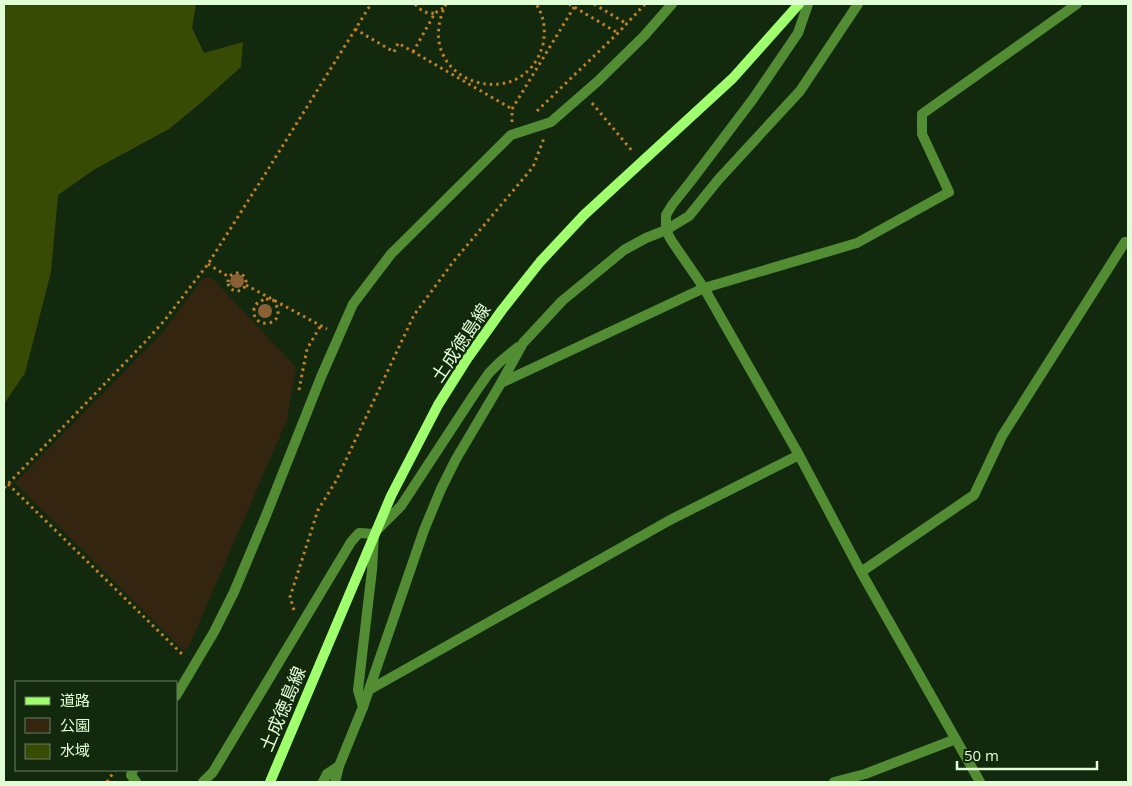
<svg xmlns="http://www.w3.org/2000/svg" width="1132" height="786" font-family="'Open Sans','Noto Sans JP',sans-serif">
  <rect width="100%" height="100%" fill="#13290e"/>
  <path fill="#342510" d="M203,278H212L296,367L287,420L189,646L184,651L15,483L163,332Z"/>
  <path fill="#384b05" d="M4,4H196L192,28L204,53L243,42L241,67L203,101L169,129L95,169L58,195L51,272L25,373L4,404Z"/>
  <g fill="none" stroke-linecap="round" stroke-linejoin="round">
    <path stroke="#c58024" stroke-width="3" stroke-dasharray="2.5 4" stroke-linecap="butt" d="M415,4C421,11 426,14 435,13
      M446,4C408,82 524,118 543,44C546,30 544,16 536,4
      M569,4L618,33
      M594,4L627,24
      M355,29L394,52L398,43L512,109
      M413,52L435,13L443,8
      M592,103L633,152
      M537,111L618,33L645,4
      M512,122V109L576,4
      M208,264L229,277
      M228 282a9 9 0 1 1 18 0a9 9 0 1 1-18 0Z
      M246,285L327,329
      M266,299L273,300C292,326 251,332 254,309C255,303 260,301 266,299Z
      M299,390L307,349L321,325
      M8,484L184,656
      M4,488L146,341L164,321L208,264L267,171L371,4
      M294,610L290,597L318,510L336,481L414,315L453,262L533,167L544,138
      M107,782L115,770"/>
    <path stroke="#528d34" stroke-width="10" d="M666,230L689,216L718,180L800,91L858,4
      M176,696L214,632L234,592L265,518L321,377L353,304L391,254L511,135L551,122L598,81L644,36L672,4
      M133,770L131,775L136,782
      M203,782L213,772L351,542L359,533L374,534L372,570L358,690L363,707"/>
    <path stroke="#528d34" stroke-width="10" d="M808,4L798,33L753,99L691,181L672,205L666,215V230L671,240L704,288L799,455L861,572L980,782
      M501,383L704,288L857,243L949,192L922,134V114L1077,4
      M376,531L401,506L475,393L489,373L501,361L518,347
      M861,572L974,495L1002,436L1125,242H1128
      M369,690L670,520L799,455
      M323,782L327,774L339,766
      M335,782L339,766L363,707L424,530L441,489L456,459L501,383L523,343L562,301L624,250L646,238L666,230
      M834,782L865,774L956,739"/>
    <path stroke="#9fff6d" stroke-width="10" d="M270,782L391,496L438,405L467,359L502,310L540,262L584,215L733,78L799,4"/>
  </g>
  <g fill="#8a6136">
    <circle cx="237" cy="281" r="7"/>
    <circle cx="265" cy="311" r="7"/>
  </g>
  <g text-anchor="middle" stroke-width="4.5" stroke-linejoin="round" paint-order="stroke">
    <g font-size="18" fill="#e0ffd6" stroke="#13290e">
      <text transform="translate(461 343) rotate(-56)" y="6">土成徳島線</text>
      <text transform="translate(283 709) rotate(-67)" y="6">土成徳島線</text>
    </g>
  </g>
  <rect width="1132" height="786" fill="none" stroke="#e0ffd6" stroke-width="10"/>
  <rect x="15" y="681" width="162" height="90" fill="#13290e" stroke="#657f5e"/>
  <rect x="25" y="697" width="25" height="8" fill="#9fff6d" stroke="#657f5e"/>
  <text x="60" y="706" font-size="15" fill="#e0ffd6">道路</text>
  <rect x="25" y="718" width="25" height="15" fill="#342510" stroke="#657f5e"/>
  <text x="60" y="731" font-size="15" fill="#e0ffd6">公園</text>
  <rect x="25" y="744" width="25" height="15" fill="#384b05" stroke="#657f5e"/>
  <text x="60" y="756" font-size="15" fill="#e0ffd6">水域</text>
  <path d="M957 761v8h140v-8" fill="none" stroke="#e0ffd6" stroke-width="2.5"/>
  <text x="964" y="761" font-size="15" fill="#e0ffd6" stroke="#13290e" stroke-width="4" paint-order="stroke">50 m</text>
</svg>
